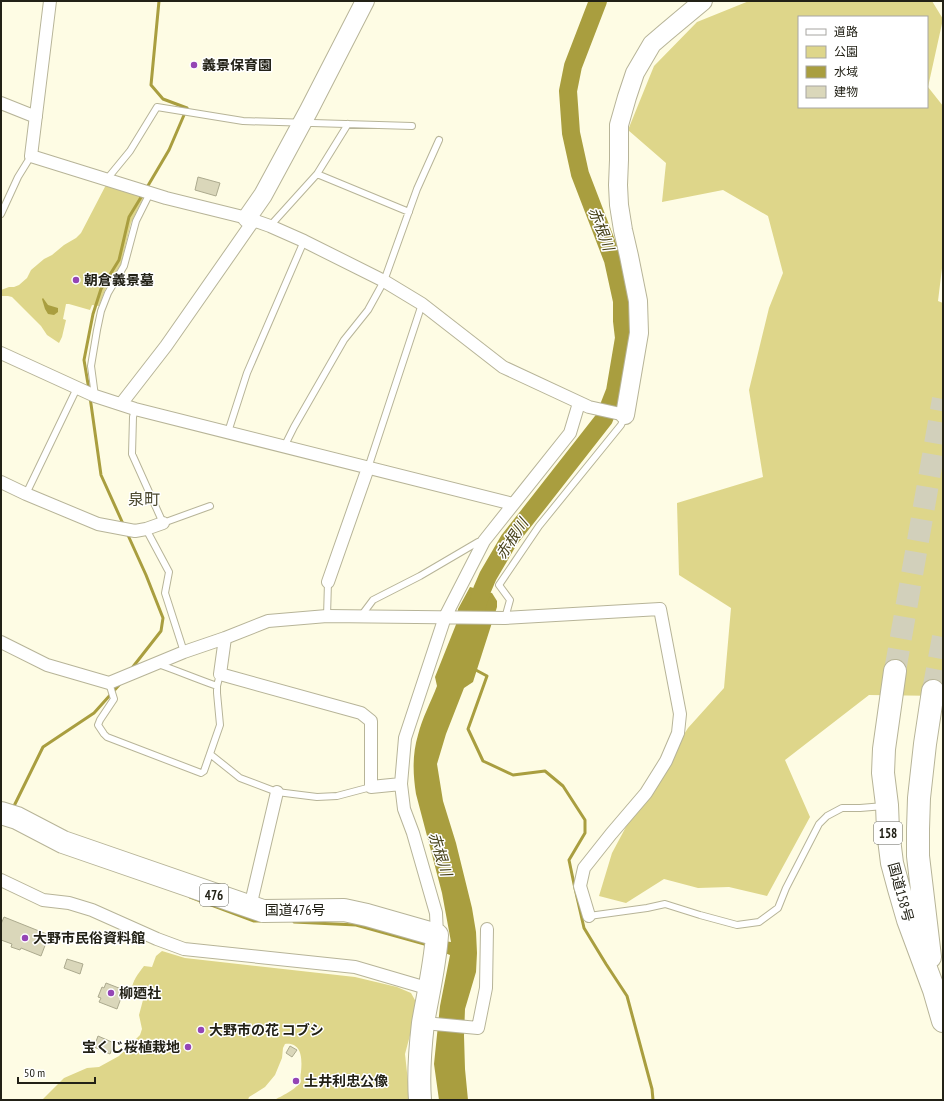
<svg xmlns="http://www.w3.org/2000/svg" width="944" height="1101" font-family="'PT Sans Narrow','Noto Sans JP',sans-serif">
  <rect width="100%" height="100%" fill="#fefce4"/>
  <path fill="#ded68a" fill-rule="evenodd" d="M749,1H932L943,19L928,87L943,106V260L938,301L943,303V696L869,695L785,760L810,817L767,896L729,887L698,888L664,879L626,903L599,896L612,853L635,810L688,728L724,688L731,608L679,575L677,503L763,477L749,390L769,308L783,273L768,216L723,190L662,202L666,163L628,130L654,66L697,22ZM799,17H927V107H799Z
    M107,183L145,195L131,223L121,264L105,290L99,306L92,305L90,310L69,304H66L63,319L66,320L62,337L59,343L47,335L41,326L12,297L8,296H1V290L9,287H14L19,285L27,278L31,270L44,259L52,255L64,245L76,238L81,233Z
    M162,951L185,958L355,977L397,987L411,993L416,1002L413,1024L405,1054L410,1100H274C280,1097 297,1089 300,1082C301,1079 300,1075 301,1072C302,1061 303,1042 285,1044L283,1048L282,1058L275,1075L265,1087L249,1097L248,1100H42L64,1078L87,1068L99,1067L119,1056L140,1035L142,1029L139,1015L143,1000L141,996L132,993C131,982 138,974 144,966L152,967L156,956Z"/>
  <path fill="#a99e3f" d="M43,298L48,305L58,308V312L54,315L48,314L45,309L42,299Z
    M470,587L492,593L497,601V607L473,682L464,688L446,734L437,764L443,801L456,843L472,908L476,932L477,953L476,972L465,1009L464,1036L465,1069L468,1100H439L434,1064L440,1006L450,955L442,952L444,941L451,942L442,893L416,794C413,775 412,755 418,735C422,718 431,702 437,686L435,677L457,622L458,609Z"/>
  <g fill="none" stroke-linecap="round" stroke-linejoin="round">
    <path stroke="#a99e3f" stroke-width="3" d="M146,189L169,150L187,108L163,99L151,85L159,1
      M89,390L84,360L93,314L101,289L119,260L129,217L143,194
      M90,397L101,475L124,526
      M127,533L146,575L163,618L161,631L132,668
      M474,669L487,676L468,729L483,761L513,775L545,771L563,786L585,820V833L569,860L574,884L584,928L606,964L627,996L652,1089L653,1100
      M14,808V806L43,747L94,713L120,684
      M190,897L254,921H260
      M294,922L356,925L428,945"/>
    <path stroke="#a99e3f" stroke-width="18" d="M475,613L482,590L488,576L509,540L528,516L604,419L615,391L624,338L622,321V301L613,260L580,174L571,133L568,91L573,66L598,1"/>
  </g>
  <path fill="#dad7ba" stroke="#acaa8e" d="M198,177L220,183L216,196L195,190Z
    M4,917L49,935L41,956L21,948L20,950L11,947L12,944L1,940V924Z
    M67,959L83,964L80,974L64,968Z
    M106,983L124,990L117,1009L99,1002L101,998L98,997L102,987L104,988Z
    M98,1036L114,1043L110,1054L94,1047Z
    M290,1046L297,1050L292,1057L286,1053Z"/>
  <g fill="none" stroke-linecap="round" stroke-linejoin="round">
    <path stroke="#d2d0bb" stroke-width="22" stroke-dasharray="22 11" stroke-linecap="butt" d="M895,671L943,399
      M933,691L943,637"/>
    <defs>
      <path id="lane" d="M317,174L409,212
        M107,179L130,151L157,107L243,121L412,126
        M1,214L18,177L31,156
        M270,226L317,174L348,124
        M95,396L91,366L97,330L101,311L108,293L124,266L136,221L150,193
        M135,409L133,417L132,454L163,523L210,506
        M228,432L247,373L304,241
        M284,447L294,427L344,340L368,310L384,281L417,189L439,140
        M368,468L422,304
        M26,494L77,388
        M146,529L169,572L165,593L184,652
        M327,616L328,582
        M361,616L373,600L420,576L478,542L484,541
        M505,618L510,600L499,585L539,526L621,425L625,416
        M158,664C178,671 197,679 217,686
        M109,683L114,699L100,720L98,725L104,734L107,737L201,773L204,771L220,725L217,693V686L220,674
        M210,754L240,778L277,792L317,797L337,796L371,787
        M589,916L647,908L665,904L700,915L737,925L759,922L778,908L786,888L819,824L827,816L842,808H860L884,806"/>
      <path id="street" d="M50,1L31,156L166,198L247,218L270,226L304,241L384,281L422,304L503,367L589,407L625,415
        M1,103L36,117
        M1,353L95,396L135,409L513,504
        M121,404L166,346L254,220
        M1,482L26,494L98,524L135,531L146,529L163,523
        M328,582L368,468
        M225,638L220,674L361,713L371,721V787L401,784
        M1,642L47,665L109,683L184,652L225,638L268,621L327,616L505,618L660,609L680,714L678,733L666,761L646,793L611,834L584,868L580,886L589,916
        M1,880L43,900L69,903L92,910L157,939L184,949L355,967L430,989
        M250,907L277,792
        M437,935L436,913L413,833L404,809L401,784L405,738L445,617L484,541L570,433L579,403
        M424,1023L478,1028L486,988L487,929"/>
      <path id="secondary" d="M247,218L263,195L309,110L365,1
        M625,415L639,333L638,301L629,256L623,230L619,205L618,185L619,160V125L627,97L635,73L652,44L666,32L703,1"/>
      <path id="highway" d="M895,671L884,749L883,773L887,805L888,831L892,863L899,889L908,920L934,990L943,1021
        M1,813L17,818L63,842L263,911L344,910L367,915L437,935C435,965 428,994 423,1023C420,1049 418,1074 420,1100
        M930,957L918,856V829L919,798L925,744L933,691"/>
    </defs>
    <use href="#lane" stroke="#b7b498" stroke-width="8"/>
    <use href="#street" stroke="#b7b498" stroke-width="14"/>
    <use href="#secondary" stroke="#b7b498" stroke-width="20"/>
    <use href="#highway" stroke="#b7b498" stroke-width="24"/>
    <use href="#lane" stroke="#fff" stroke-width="6"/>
    <use href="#street" stroke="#fff" stroke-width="12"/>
    <use href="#secondary" stroke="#fff" stroke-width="18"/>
    <use href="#highway" stroke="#fff" stroke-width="22"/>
  </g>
  <g fill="#9445b5" stroke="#fff" stroke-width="1.5">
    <circle cx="194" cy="65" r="4"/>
    <circle cx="76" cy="280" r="4"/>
    <circle cx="25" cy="938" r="4"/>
    <circle cx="111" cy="993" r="4"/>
    <circle cx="201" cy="1030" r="4"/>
    <circle cx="188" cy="1047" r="4"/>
    <circle cx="296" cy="1081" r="4"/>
  </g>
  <g text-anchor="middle" stroke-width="3" stroke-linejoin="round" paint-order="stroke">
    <g fill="#fff" stroke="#64645c" stroke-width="1">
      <rect x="874" y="822" width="28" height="22" rx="3"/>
      <rect x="200" y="884" width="28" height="22" rx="3"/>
    </g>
    <g font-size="13" font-weight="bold" fill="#222116">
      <text x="888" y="838">158</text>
      <text x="214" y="900">476</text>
    </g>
    <g font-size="14" font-weight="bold" fill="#222116" stroke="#fff" text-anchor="start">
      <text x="202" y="70">義景保育園</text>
      <text x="84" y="285">朝倉義景墓</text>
      <text x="33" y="943">大野市民俗資料館</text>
      <text x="119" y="998">柳廼社</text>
      <text x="209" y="1035">大野市の花 コブシ</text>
      <text x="180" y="1052" text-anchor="end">宝くじ桜植栽地</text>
      <text x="304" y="1086">土井利忠公像</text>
    </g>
    <g font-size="14" fill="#222116" stroke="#fff">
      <text transform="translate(901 892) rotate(75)" y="5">国道158号</text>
      <text x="295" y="915">国道476号</text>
    </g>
    <g font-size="15" font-style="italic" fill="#464119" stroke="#fff">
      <text transform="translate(601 229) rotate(69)" y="5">赤根川</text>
      <text transform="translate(512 539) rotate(-56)" y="5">赤根川</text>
      <text transform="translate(440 854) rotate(73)" y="5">赤根川</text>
    </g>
    <g font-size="16" fill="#4d4a31" stroke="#fff">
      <text x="144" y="505">泉町</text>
    </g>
  </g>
  <rect width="944" height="1101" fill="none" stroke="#222116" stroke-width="4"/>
  <rect x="798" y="16" width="130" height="92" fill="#ffffff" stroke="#a7a6a2"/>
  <rect x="806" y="29" width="20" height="6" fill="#ffffff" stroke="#a7a6a2"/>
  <text x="834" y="36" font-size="12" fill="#222116">道路</text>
  <rect x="806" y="46" width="20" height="12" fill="#ded68a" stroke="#a7a6a2"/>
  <text x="834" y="56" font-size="12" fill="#222116">公園</text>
  <rect x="806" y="66" width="20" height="12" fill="#a99e3f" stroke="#a7a6a2"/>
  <text x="834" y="76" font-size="12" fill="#222116">水域</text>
  <rect x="806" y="86" width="20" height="12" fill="#dad7ba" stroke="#a7a6a2"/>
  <text x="834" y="96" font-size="12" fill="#222116">建物</text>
  <path d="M18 1077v6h77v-6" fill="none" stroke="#222116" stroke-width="2"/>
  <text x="24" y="1077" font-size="12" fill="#222116" stroke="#ffffff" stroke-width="3" paint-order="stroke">50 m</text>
</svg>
